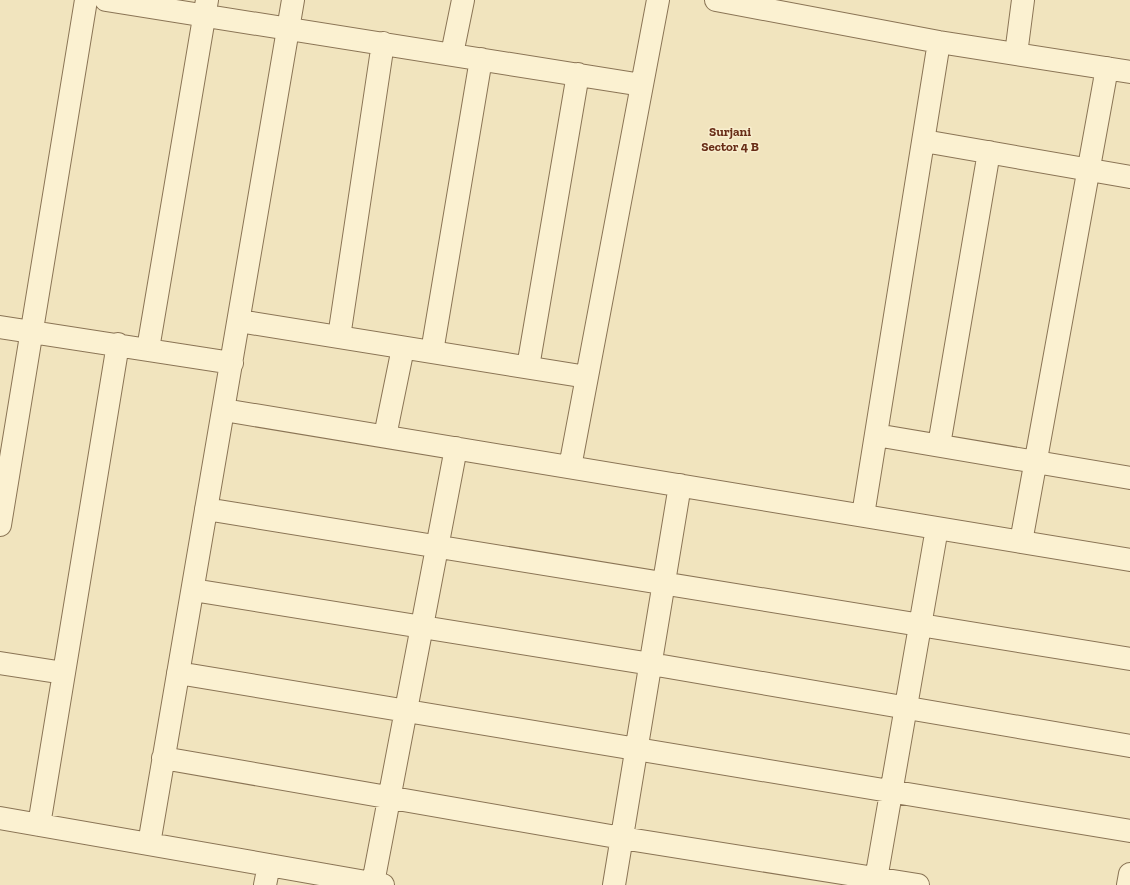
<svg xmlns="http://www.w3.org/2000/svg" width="1130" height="885" font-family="'Zilla Slab',serif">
  <rect width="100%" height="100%" fill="#f1e4be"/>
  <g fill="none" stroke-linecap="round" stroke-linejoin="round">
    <defs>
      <path id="minor" d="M106,0L642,85
        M716,0L939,42L1130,72
        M452,54L463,0
        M1016,54L1023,0
        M924,141L1130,177
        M239,321L587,377
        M0,327L232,363
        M339,337L383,43
        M148,349L207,0
        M432,352L481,59
        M528,367L578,74
        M224,410L1130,560
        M876,435L1130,478
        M385,436L403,348
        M939,445L989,152
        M570,467L658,0
        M206,509L1130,659
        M863,515L939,42
        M0,525L86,0
        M1021,542L1107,68
        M193,590L651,664L1130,746
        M0,663L64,673
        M178,673L1130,831
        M163,758L622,838L918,885
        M0,818L383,885
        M39,825L118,344
        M149,844L293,0
        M373,883L456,448
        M265,885L269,865
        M614,885L680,485
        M875,885L937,528
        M1128,885L1130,874"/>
    </defs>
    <use href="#minor" stroke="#8a7455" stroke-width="24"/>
    <use href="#minor" stroke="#fbf1d1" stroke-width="22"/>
  </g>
  <g text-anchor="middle" stroke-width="3" stroke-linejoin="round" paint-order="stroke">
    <g font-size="13" font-weight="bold" fill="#682d17" stroke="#f8eece">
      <text x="730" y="136">Surjani<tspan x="730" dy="15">Sector 4 B</tspan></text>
    </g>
  </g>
</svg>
